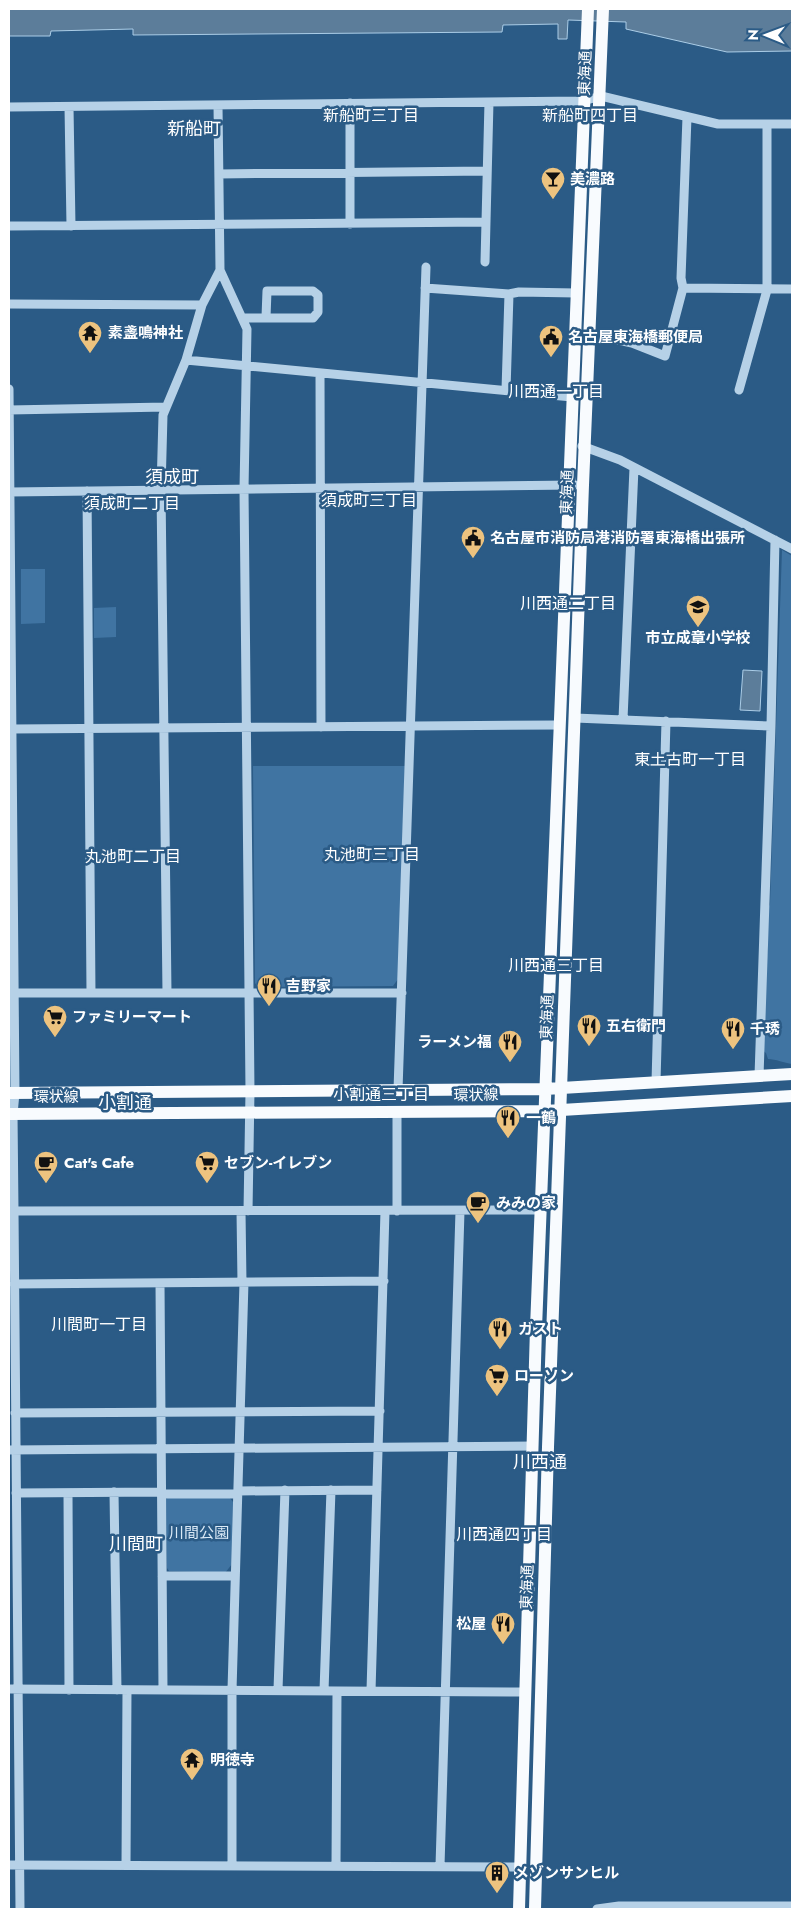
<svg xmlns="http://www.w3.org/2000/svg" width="801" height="1918" font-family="Jost,'Noto Sans JP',sans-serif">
  <rect width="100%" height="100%" fill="#2b5b86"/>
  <path fill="#4074a2" d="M782,550L792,556V1064C784,1063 776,1059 768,1059L766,1053L762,1050L764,983L768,948L763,938L767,911L770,904Z
    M21,569H45V623L21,624Z
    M116,607V637L94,638V608Z
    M253,766H405L398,979L393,986L258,987L255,983Z
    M169,1497L230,1498L233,1502L232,1564L225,1573L169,1571L167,1568L166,1499Z"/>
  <path fill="#5c7d9a" stroke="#abcde7" d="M9,9H792V51L727,52L626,29V22L568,20L567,39H558V24L503,25L502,32L133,35V29L51,31L50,36H9Z
    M743,670L762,671L760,711L740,710Z"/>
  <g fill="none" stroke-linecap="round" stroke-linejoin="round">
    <path stroke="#b6d1e7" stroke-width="9" d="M350,103V224
      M9,107L583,101L601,96L718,124H792
      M69,107L71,226
      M219,174L487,171
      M9,226L486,222
      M485,262L489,102
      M220,270L247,329L244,489L250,1091L248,1211
      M425,288L509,294L506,390
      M683,288L792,289
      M509,294L519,292L576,293
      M9,304L202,305
      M242,318H313L318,312V295L313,291H267L266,317
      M590,334L632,343L665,356L683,288L681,278L687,117
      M186,360L572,397
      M320,373L321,727
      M9,389L15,1093L13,1114L14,1211
      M739,390L767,290V124
      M9,410L166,407
      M582,446L620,460L792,549
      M87,491L91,993
      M10,492L575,485
      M575,718L771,726
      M623,719L634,468
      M12,729L559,725
      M14,993H402
      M167,993L161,490L163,415L186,360L202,305L220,270L218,105
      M759,1076L771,726L775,540
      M656,1082L666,721
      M398,1090L426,267
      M397,1112V1211
      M241,1211L242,1283
      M160,1283L163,1690
      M14,1284L384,1281
      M15,1413L380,1411
      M9,1450L533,1446
      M238,1491L377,1490
      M114,1492L117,1690
      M16,1493L161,1492
      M68,1493L69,1690
      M161,1494H237
      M162,1576H235
      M9,1689L526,1692
      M278,1690L285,1490
      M324,1691L331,1490
      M371,1691L385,1211
      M9,1865L520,1867
      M126,1865L127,1690
      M232,1866V1690L244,1282
      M336,1866L337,1691
      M440,1866L460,1211
      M20,1909L14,1211L541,1210
      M597,1909L619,1906H792"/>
    <path stroke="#f8fbfe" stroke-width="12" d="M9,1093L545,1089L792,1074
      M9,1114L545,1111L792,1096
      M519,1909L536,1328L588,9
      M535,1909L548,1447L583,485L603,9"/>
  </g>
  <defs>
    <symbol id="bar-pin" viewBox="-11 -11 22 30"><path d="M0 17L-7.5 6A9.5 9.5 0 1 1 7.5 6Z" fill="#edc37f" stroke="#2b5b86"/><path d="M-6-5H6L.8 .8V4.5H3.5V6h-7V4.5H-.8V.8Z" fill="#111"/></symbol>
    <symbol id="temple-pin" viewBox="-11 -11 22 30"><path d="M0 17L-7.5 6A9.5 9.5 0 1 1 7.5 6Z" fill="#edc37f" stroke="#2b5b86"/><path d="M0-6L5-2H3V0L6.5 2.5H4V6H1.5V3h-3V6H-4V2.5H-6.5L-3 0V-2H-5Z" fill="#111"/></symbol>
    <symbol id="civic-pin" viewBox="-11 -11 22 30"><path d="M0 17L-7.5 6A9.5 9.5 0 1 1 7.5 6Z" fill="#edc37f" stroke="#2b5b86"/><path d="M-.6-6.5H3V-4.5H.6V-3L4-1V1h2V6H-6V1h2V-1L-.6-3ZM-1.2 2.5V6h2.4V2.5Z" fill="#111"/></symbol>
    <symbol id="school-pin" viewBox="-11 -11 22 30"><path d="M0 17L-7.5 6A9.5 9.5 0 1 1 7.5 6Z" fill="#edc37f" stroke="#2b5b86"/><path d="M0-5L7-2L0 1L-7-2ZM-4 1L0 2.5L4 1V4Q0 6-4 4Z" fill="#111"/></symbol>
    <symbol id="restaurant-pin" viewBox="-11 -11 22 30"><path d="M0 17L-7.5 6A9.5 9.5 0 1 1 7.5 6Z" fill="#edc37f" stroke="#2b5b86"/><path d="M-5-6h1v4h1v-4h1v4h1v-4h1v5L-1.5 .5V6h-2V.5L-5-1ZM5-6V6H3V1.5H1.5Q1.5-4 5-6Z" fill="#111"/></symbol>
    <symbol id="supermarket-pin" viewBox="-11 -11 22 30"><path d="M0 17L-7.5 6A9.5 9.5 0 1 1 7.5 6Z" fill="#edc37f" stroke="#2b5b86"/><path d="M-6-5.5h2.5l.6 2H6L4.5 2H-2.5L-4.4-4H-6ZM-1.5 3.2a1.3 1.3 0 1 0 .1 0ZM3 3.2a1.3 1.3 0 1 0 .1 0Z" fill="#111"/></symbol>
    <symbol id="cafe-pin" viewBox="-11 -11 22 30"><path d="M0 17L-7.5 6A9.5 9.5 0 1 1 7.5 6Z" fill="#edc37f" stroke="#2b5b86"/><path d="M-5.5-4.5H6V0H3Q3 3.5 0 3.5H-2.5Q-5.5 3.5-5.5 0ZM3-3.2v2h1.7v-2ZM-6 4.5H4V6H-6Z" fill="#111"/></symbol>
    <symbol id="building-pin" viewBox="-11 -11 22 30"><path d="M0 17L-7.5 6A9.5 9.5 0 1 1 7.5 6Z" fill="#edc37f" stroke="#2b5b86"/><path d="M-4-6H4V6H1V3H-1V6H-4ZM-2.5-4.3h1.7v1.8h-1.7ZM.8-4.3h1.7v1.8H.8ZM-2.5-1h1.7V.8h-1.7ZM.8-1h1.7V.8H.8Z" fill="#111"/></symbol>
  </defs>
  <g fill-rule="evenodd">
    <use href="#bar-pin" x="539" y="165" width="28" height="38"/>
    <use href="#temple-pin" x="76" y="319" width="28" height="38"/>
    <use href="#civic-pin" x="537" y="323" width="28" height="38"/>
    <use href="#civic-pin" x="459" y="524" width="28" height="38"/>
    <use href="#school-pin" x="684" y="593" width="28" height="38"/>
    <use href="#restaurant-pin" x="255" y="972" width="28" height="38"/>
    <use href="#supermarket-pin" x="41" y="1003" width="28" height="38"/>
    <use href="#restaurant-pin" x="575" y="1012" width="28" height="38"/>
    <use href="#restaurant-pin" x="719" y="1015" width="28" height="38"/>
    <use href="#restaurant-pin" x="496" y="1028" width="28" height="38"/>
    <use href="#restaurant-pin" x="494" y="1104" width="28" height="38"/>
    <use href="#cafe-pin" x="32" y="1149" width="28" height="38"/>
    <use href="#supermarket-pin" x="193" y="1149" width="28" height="38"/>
    <use href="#cafe-pin" x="464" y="1189" width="28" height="38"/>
    <use href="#restaurant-pin" x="486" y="1315" width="28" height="38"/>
    <use href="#supermarket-pin" x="483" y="1362" width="28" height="38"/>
    <use href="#restaurant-pin" x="489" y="1610" width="28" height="38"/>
    <use href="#temple-pin" x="178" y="1746" width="28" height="38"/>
    <use href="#building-pin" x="483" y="1859" width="28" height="38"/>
  </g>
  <g text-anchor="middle" stroke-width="5" stroke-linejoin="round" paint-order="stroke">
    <g font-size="15" fill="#fff" stroke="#2b5b86">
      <text transform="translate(585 73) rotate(-88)" y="5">東海通</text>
      <text transform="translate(567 492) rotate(-88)" y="5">東海通</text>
      <text transform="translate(547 1017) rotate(-88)" y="5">東海通</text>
      <text transform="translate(476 1095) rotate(-1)" y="5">環状線</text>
      <text x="56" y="1102">環状線</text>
      <text transform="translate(527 1587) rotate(-88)" y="5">東海通</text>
    </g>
    <g font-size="15" font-weight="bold" fill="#fff" stroke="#2b5b86" text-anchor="start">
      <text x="570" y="184">美濃路</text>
      <text x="108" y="338">素盞鳴神社</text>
      <text x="568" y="342">名古屋東海橋郵便局</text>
      <text x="490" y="543">名古屋市消防局港消防署東海橋出張所</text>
      <text x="698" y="643" text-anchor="middle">市立成章小学校</text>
      <text x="286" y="991">吉野家</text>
      <text x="72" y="1022">ファミリーマート</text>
      <text x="606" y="1031">五右衛門</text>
      <text x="750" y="1034">千琇</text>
      <text x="492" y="1047" text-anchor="end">ラーメン福</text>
      <text x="526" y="1123">一鶴</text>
      <text x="64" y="1168">Cat's Cafe</text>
      <text x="224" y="1168">セブン-イレブン</text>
      <text x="496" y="1208">みみの家</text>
      <text x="518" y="1334">ガスト</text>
      <text x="514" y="1381">ローソン</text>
      <text x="486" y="1629" text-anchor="end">松屋</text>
      <text x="210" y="1765">明徳寺</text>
      <text x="514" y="1878">メゾンサンヒル</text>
    </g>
    <g font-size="15" fill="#dae9f6" stroke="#2b5b86">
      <text x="199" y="1538">川間公園</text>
    </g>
    <g font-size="16" fill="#fff" stroke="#2b5b86">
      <text x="371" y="121">新船町三丁目</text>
      <text x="590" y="121">新船町四丁目</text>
      <text x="556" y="397">川西通一丁目</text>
      <text x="369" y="506">須成町三丁目</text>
      <text x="132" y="509">須成町二丁目</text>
      <text x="568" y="609">川西通二丁目</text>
      <text x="690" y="765">東土古町一丁目</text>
      <text x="372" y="860">丸池町三丁目</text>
      <text x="133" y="862">丸池町二丁目</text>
      <text x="556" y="971">川西通三丁目</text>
      <text x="381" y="1100">小割通三丁目</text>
      <text x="99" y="1330">川間町一丁目</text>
      <text x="504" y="1540">川西通四丁目</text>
    </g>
    <g font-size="18" fill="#fff" stroke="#2b5b86">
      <text x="194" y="135">新船町</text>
      <text x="172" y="483">須成町</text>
      <text x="125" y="1109">小割通</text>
      <text x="540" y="1468">川西通</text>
      <text x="136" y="1550">川間町</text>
    </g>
  </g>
  <rect width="801" height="1918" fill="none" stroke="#ffffff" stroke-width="20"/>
  <g transform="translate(766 35) rotate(271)" stroke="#2b5b86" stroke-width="4" paint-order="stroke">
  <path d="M0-4L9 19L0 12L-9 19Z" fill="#ffffff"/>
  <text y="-8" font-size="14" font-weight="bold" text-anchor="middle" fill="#ffffff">N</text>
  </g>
</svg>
